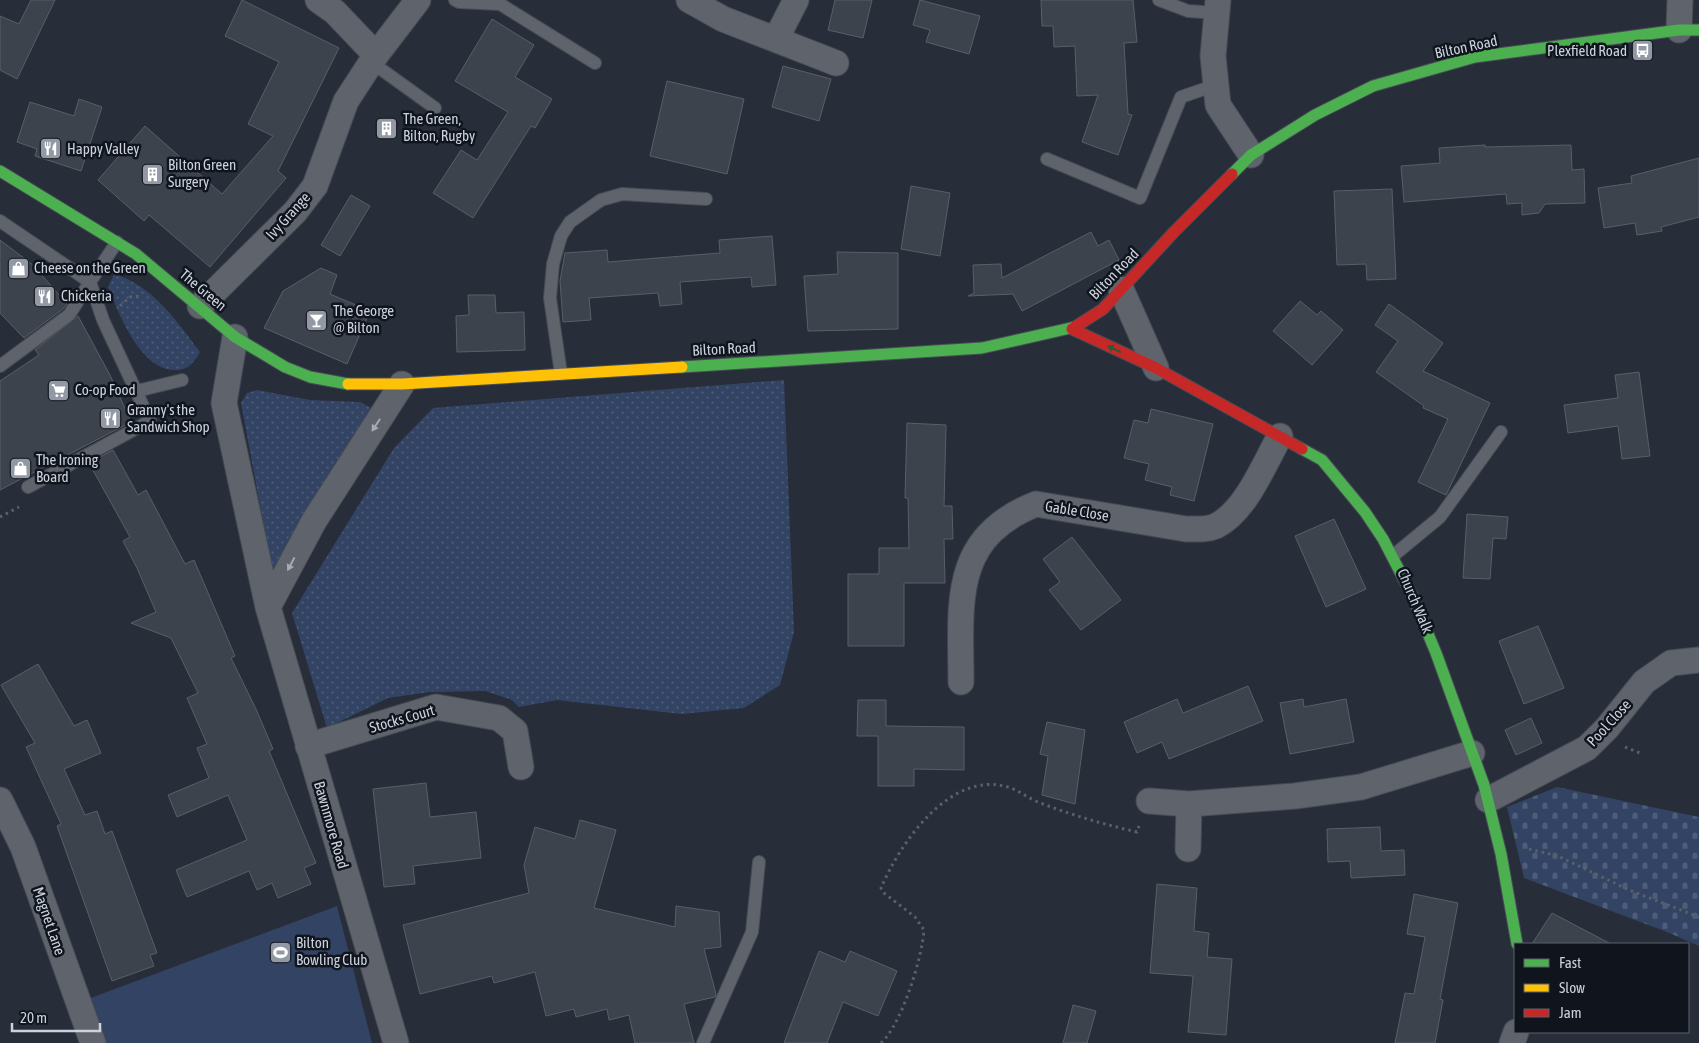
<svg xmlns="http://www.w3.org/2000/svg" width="1699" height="1043" font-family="'Asap Condensed',sans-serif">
  <defs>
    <pattern id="grass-dots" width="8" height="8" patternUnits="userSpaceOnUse" patternTransform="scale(1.25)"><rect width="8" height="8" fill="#324363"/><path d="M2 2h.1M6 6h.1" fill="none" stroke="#4e5d79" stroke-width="1.8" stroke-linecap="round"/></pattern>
    <pattern id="cemetery-stones" width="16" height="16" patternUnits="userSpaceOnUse" patternTransform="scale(1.25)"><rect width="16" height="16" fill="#324363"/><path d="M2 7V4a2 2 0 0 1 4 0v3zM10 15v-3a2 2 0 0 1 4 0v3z" fill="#4e5d79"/></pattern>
  </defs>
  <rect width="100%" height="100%" fill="#282e39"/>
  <path fill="url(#grass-dots)" d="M114,274C152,285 177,321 200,352C194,363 187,371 174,370C140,369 119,314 108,287Z
    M784,380L794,632L780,685L744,708L681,714L557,700L519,707L512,700L485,691L430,692L388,698L327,728L292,613L394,448L433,408Z
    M257,390L310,400L360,402L371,408L370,419L273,575L241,403L247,393Z"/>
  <path fill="url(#cemetery-stones)" d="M1557,787L1699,817V946L1667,932L1524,878L1507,807Z"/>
  <path fill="#324363" d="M337,906L372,1043H104L88,999Z"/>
  <path fill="#3d434c" stroke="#595e67" d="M31,0H55L17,79L0,70V16L19,24Z
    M242,0L339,48L278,171L286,178L210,267L149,215L144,221L98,180L145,126L222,194L273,136L248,124L279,62L225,36Z
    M835,0H872L863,38L828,30Z
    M920,0L980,16L969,54L926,42L930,30L913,25Z
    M1041,0H1133L1137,42L1124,43L1128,114L1132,115L1118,155L1082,142L1098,95L1077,96L1075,46L1054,47L1053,26H1042Z
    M492,19L534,45L515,77L552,99L535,128L531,126L473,218L433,193L461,150L477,160L508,112L455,81Z
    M783,66L831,79L819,121L772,107Z
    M667,81L744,99L727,174L650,156Z
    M79,99L102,107L81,171L35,156L37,149L17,142L30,102L74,116Z
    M1485,145V147L1571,145L1572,170L1584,169L1585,203L1545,204L1539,213L1522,215V203L1507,204L1506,194L1404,202L1401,166L1440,163L1439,148Z
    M1699,158V217L1661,227L1662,231L1637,235L1635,223L1604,228L1598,188L1632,183L1631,176Z
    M911,186L950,193L940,256L901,249Z
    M1392,189L1396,279L1367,280L1366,264L1337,265L1334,191Z
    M351,195L370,206L340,256L321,245Z
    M1091,232L1098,246L1109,240L1119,260L1022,311L1013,294L968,296L974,293L973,265L1001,264L1002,278Z
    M772,236L776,285L752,287L751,277L680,282L682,304L660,306L658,293L589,298L591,320L563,322L560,281L565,253L607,250L608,262L720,253L719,240Z
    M0,240L33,265L67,304L63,309L24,338L0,313Z
    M837,252L898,253V329L808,331L804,276L838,274Z
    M321,268L337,275L330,294L370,311L347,364L264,328L283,291Z
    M468,295H495L496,313L524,312L525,350L457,352L456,316L469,315Z
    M1300,301L1317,315L1321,311L1343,330L1312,365L1273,331Z
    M1389,304L1443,343L1423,371L1490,403L1446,495L1418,482L1448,419L1423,408L1424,406L1376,372L1398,341L1375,325Z
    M78,316L110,375L131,422L0,490V381L39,355L35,350Z
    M1639,372L1650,456L1622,459L1618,426L1568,433L1564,405L1618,398L1615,375Z
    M1151,409L1213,424L1194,501L1170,495L1172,487L1145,480L1149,464L1124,458L1134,420L1148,423Z
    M907,423L946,425L944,506H952L953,539H944L945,583H904V646H848V574H879V548H909L908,498H905Z
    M113,450L138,495L146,490L185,564L194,560L235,656L231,658L256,709L273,749L269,751L316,863L304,868L311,884L278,898L272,883L257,890L249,871L187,897L176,870L247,840L228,795L177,817L168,795L209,778L197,748L207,744L187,698L198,693L171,638L131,623L156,612L137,568L123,541L130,537L89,463Z
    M1467,514L1508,517L1506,539L1493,538L1490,579L1463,578Z
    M1334,519L1366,589L1326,607L1295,536Z
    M1072,537L1121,600L1081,630L1049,590L1060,582L1043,559Z
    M1538,626L1564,688L1524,704L1499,641Z
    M38,664L74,726L87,720L101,753L64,769L85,815L97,811L105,834L112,831L157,953L150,955L154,966L112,981L57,826L61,824L26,747L35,743L1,685Z
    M1248,686L1263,721L1169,759L1162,742L1137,753L1124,722L1177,699L1183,713Z
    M1303,699L1304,707L1346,699L1354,742L1290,754L1280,703Z
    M858,700H886V726L964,727V770L914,769V786H878V736H857Z
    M1531,718L1542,743L1516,755L1505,730Z
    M1047,722L1085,730L1075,804L1042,795L1048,756L1040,754Z
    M426,783L430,817L476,812L481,858L413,866L415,884L384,887L373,789Z
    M580,820L616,830L594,908L675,927L676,906L719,912L721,947L704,949L716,994L715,997L684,1004L694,1043H635L629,1015L609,1020L607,1009L576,1017L574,1009L546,1016L535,972L494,983L492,976L420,994L403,925L529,893L524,865L535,827L575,839Z
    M1380,827L1381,851L1404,850L1405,875L1351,878L1350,861L1328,862L1327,829Z
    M1157,884L1197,888L1194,931L1209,933L1207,957L1232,959L1226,1035L1188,1032L1193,976L1150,973Z
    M1414,894L1458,903L1440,999L1443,1000L1435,1043H1395L1405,993L1414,994L1425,937L1407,934Z
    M1552,913L1611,944H1532Z
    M819,951L845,962L850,951L897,971L878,1016L843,1002L827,1043H784Z
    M1073,1005L1096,1011L1087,1043H1063Z"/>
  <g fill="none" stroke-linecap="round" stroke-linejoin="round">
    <defs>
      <path id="lane" d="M455,0L459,2L500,4L595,63
        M1159,0L1188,11L1217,13
        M371,62L435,108
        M1047,159L1140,198L1181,97L1216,85
        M0,221L90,282L69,315L0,366
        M561,374L550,298L553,264L561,236L570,222L601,200L622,194L706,199
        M137,391L182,380
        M28,487L150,421L103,320L90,282L117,242
        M1394,555L1440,517L1501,432
        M703,1043L752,932L759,862"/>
      <path id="street" d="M318,0L335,12L376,55
        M689,0L723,19L836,63
        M1218,0L1213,56L1218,105L1251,155
        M1679,30L1680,0
        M776,39L796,0
        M1121,289L1156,368
        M200,306L295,212L315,186L346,101L376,55L418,0
        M235,337L224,403L268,607L396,1043
        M268,607L314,521L402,384
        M961,682C961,604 950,538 1036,504L1186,529C1196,529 1207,530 1216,526C1246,511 1264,464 1280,436
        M308,746L436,707L499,718L515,731L521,767
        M0,800L23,847L93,1043
        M1488,800L1587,748L1607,728L1644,682L1671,663L1699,660
        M1149,801L1189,804L1295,796L1361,787L1472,753
        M1188,849L1189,804
        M1512,1043L1516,1032"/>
      <path id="fast" d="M0,171L136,254L235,337L285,367L310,377L348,384
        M1232,174L1251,155L1315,115L1373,86L1475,57L1679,30H1699
        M682,367L982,348L1075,327
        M1302,449L1322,460L1365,512L1383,539L1411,593L1436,653L1484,785L1501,854L1517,944"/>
      <path id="slow" d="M348,384H402L682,367"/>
      <path id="jam" d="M1075,327L1103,309L1173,233L1232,174
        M1072,329L1156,368L1302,449"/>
    </defs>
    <use href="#lane" stroke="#474b55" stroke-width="14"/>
    <use href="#street" stroke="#474b55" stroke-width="27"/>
    <use href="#fast" stroke="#474b55" stroke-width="13"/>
    <use href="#slow" stroke="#474b55" stroke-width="13"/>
    <use href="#jam" stroke="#474b55" stroke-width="13"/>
    <path stroke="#5c6067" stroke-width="3" stroke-dasharray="2.5 4" stroke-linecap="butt" d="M120,306L130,297L140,296
      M0,517L19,507
      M1625,747L1640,753
      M1529,849L1558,856L1629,890L1699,917
      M881,1043C902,1024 922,958 924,930L915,917L884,893L881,888C900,843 950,770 1008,787C1018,790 1028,798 1038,802C1071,815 1103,824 1137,832L1139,826"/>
    <use href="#lane" stroke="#5f646c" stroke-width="12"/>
    <use href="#street" stroke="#5f646c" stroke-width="25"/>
    <use href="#fast" stroke="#4caf50" stroke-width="11"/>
    <use href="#slow" stroke="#ffc107" stroke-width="11"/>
    <use href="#jam" stroke="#c62828" stroke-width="11"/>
  </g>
  <defs><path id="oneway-solid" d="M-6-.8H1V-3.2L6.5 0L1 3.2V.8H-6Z" transform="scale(1.25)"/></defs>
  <use fill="#2b5a34" href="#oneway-solid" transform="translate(1114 349) rotate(-155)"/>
  <g fill="#a5acb6">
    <use href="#oneway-solid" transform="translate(376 425) rotate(123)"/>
    <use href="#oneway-solid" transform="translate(291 564) rotate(118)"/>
  </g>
  <defs>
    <symbol id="bus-square" viewBox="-11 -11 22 22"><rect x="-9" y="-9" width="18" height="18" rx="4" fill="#9299a4" stroke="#10151d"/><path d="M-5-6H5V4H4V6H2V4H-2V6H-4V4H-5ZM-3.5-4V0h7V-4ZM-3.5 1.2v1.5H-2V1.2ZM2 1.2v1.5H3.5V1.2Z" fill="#fff"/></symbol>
    <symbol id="building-square" viewBox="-11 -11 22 22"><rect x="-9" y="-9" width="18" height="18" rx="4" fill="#9299a4" stroke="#10151d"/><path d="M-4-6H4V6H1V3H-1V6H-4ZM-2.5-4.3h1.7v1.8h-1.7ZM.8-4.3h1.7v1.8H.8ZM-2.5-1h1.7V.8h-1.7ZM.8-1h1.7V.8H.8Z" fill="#fff"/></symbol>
    <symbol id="restaurant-square" viewBox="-11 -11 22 22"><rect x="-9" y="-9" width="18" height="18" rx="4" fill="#9299a4" stroke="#10151d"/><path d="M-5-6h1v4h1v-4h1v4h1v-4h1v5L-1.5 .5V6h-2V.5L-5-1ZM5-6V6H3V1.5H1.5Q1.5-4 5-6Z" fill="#fff"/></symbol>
    <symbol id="shop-square" viewBox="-11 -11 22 22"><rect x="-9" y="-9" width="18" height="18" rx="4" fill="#9299a4" stroke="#10151d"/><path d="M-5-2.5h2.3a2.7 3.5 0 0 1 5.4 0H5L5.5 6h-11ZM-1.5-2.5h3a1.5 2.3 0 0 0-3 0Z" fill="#fff"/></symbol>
    <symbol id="bar-square" viewBox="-11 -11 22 22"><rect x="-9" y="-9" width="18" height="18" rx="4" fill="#9299a4" stroke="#10151d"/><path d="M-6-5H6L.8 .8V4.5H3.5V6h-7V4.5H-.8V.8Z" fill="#fff"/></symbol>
    <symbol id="supermarket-square" viewBox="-11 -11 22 22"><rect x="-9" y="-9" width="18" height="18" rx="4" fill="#9299a4" stroke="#10151d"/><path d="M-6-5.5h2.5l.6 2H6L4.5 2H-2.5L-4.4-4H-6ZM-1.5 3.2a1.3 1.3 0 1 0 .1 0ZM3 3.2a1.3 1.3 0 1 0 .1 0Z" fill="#fff"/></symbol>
    <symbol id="stadium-square" viewBox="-11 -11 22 22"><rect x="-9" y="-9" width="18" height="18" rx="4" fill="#9299a4" stroke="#10151d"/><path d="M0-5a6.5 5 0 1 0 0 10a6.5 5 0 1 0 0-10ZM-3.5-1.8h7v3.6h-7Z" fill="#fff"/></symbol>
  </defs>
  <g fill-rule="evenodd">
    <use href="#bus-square" x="1630" y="38" width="25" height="25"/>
    <use href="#building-square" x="374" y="116" width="25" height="25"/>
    <use href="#restaurant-square" x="38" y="136" width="25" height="25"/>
    <use href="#building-square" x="140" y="162" width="25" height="25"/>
    <use href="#shop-square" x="6" y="256" width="25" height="25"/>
    <use href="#restaurant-square" x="32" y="284" width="25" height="25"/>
    <use href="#bar-square" x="304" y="308" width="25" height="25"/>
    <use href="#supermarket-square" x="46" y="378" width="25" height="25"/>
    <use href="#restaurant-square" x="98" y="406" width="25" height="25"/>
    <use href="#shop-square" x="8" y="456" width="25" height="25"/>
    <use href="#stadium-square" x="268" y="940" width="25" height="25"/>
  </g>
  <g text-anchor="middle" stroke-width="5" stroke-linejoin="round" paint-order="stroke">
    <g font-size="15" fill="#cbd2de" stroke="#10151d">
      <text transform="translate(1466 47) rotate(-12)" y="5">Bilton Road</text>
      <text transform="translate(288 216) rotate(-48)" y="5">Ivy Grange</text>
      <text transform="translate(1114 274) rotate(-46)" y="5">Bilton Road</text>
      <text transform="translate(203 290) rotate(40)" y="5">The Green</text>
      <text transform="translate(724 349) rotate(-3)" y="5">Bilton Road</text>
      <text transform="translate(1077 511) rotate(9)" y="5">Gable Close</text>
      <text transform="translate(1415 601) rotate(67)" y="5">Church Walk</text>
      <text transform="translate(402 719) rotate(-16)" y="5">Stocks Court</text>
      <text transform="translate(1609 723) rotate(-48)" y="5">Pool Close</text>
      <text transform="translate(331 825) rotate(74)" y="5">Bawnmore Road</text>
      <text transform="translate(49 921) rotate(71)" y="5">Magnet Lane</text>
    </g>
    <g font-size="15" fill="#cbd2de" stroke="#10151d" text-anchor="start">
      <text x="1627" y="56" text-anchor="end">Plexfield Road</text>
      <text x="403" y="124">The Green,<tspan x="403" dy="17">Bilton, Rugby</tspan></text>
      <text x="67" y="154">Happy Valley</text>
      <text x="168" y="170">Bilton Green<tspan x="168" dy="17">Surgery</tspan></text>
      <text x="34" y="273">Cheese on the Green</text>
      <text x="61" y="301">Chickeria</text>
      <text x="333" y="316">The George<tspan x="333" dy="17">@ Bilton</tspan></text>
      <text x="75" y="395">Co-op Food</text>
      <text x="127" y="415">Granny's the<tspan x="127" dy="17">Sandwich Shop</tspan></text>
      <text x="36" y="465">The Ironing<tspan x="36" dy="17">Board</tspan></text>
      <text x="296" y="948">Bilton<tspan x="296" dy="17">Bowling Club</tspan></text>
    </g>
  </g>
  <rect x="1514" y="943" width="175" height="90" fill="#10151d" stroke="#5b616a"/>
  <rect x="1524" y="959" width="25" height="8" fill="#4caf50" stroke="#5b616a"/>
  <text x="1559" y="968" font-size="15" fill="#cbd2de">Fast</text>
  <rect x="1524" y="984" width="25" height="8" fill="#ffc107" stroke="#5b616a"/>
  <text x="1559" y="993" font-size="15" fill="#cbd2de">Slow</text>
  <rect x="1524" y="1009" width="25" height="8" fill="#c62828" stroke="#5b616a"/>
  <text x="1559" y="1018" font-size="15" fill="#cbd2de">Jam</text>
  <path d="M12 1023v8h88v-8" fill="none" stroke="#cbd2de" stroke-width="2.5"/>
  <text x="20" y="1023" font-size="15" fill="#cbd2de" stroke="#10151d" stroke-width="4" paint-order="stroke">20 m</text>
</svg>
